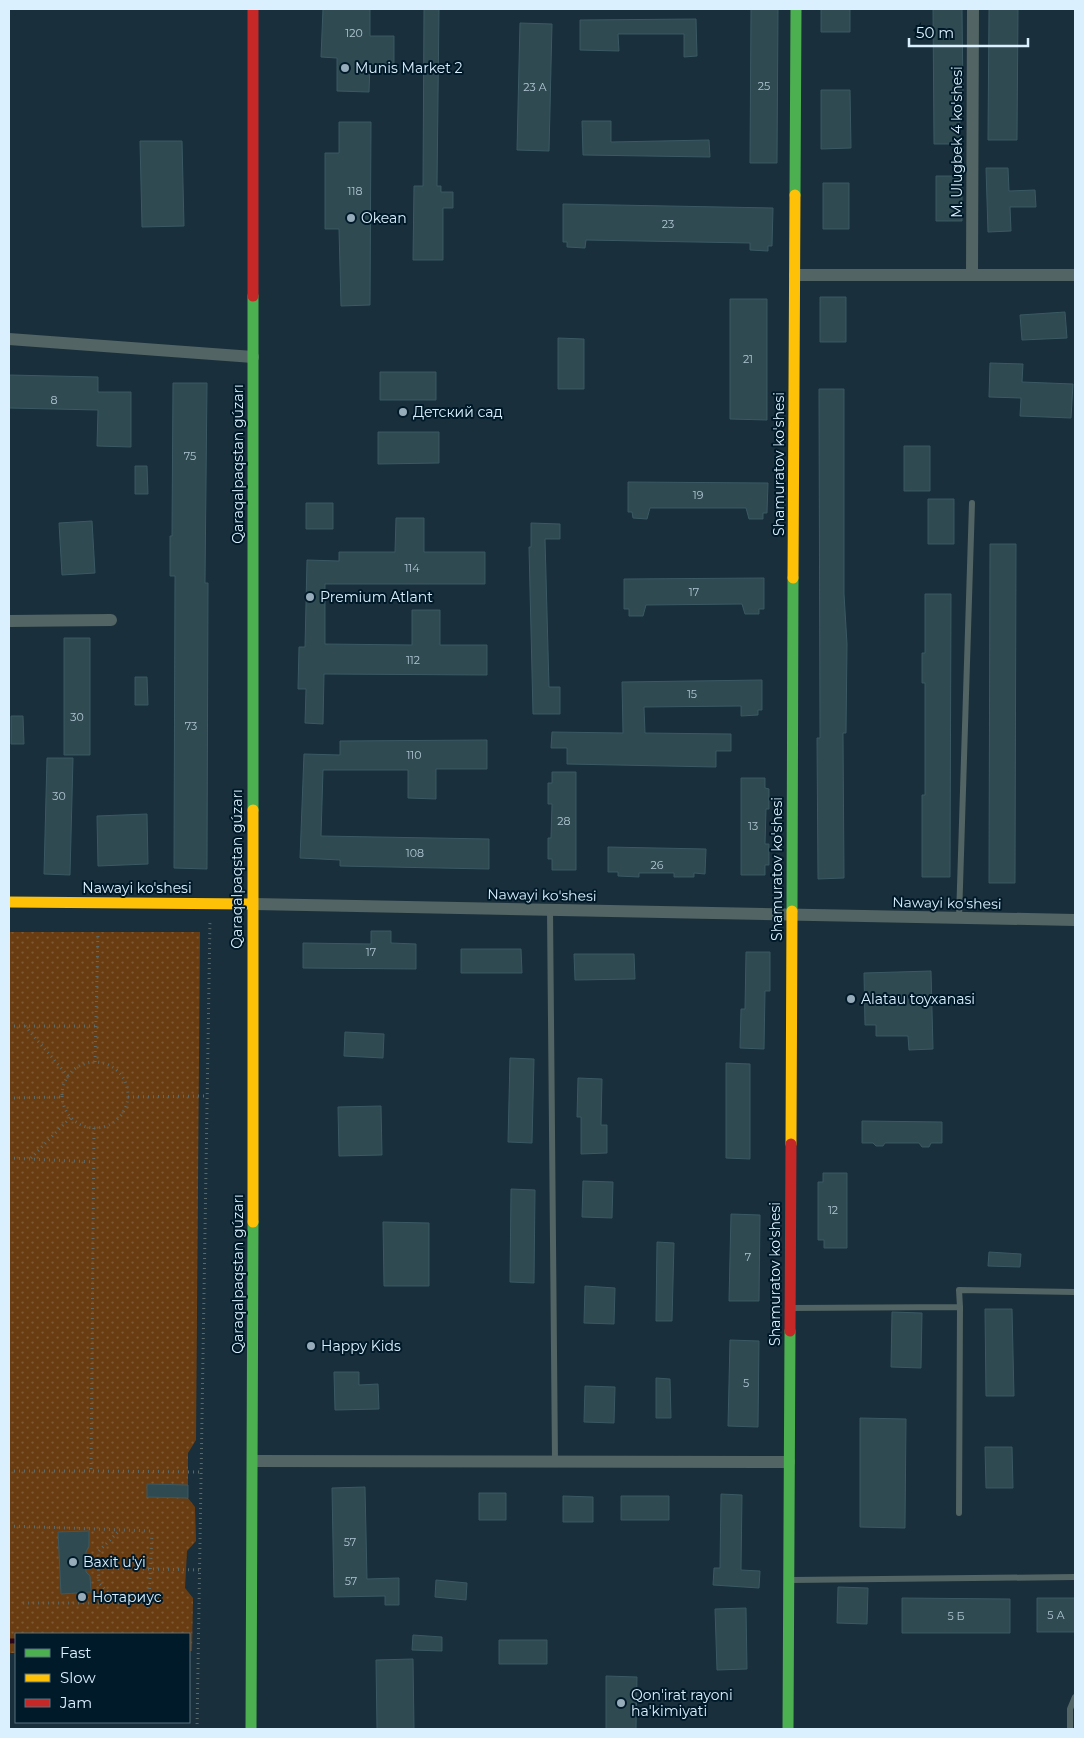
<svg xmlns="http://www.w3.org/2000/svg" width="1084" height="1738" font-family="Montserrat,sans-serif">
  <defs>
    <pattern id="park-dots" width="8" height="8" patternUnits="userSpaceOnUse" patternTransform="scale(1.25)"><rect width="8" height="8" fill="#693d11"/><path d="M2 2h.1M6 6h.1" fill="none" stroke="#7e5935" stroke-width="1.8" stroke-linecap="round"/></pattern>
  </defs>
  <rect width="100%" height="100%" fill="#192f3b"/>
  <path fill="url(#park-dots)" d="M9,932H200L196,1440L188,1453V1498L195,1507L196,1541L187,1551L185,1588L193,1598L192,1651H189V1634H16V1653H9Z"/>
  <g fill="none" stroke-linecap="round" stroke-linejoin="round">
    <path stroke="#2c0519" stroke-width="5" d="M9,1641H16"/>
  </g>
  <path fill="#304a52" stroke="#3a5963" d="M323,9H370V36H394V64H370L369,92L337,91V58L321,57Z
    M424,9H439L437,186H441V192H453V208H443V260H413L414,186H423Z
    M751,9H778L777,163H750Z
    M821,9H850V32H821Z
    M933,9H962L963,96H960V144H934Z
    M989,9H1018L1017,140H988Z
    M696,19L697,56L684,57V34H618L619,51L580,50V20Z
    M520,23L552,24L549,151L517,150Z
    M821,90H850L851,148L821,149Z
    M582,121H611V142L709,140L710,157L583,155Z
    M339,122H371L370,305L341,306L339,229H325V153H339Z
    M140,141H182L184,226L142,227Z
    M986,168H1008L1009,191L1035,190L1036,207H1010L1011,231L988,232Z
    M936,176H962V221H936Z
    M823,183H849V229H823Z
    M563,204L773,208L772,246H768V251L750,250V243L586,240L585,248L567,247V242H563Z
    M820,297H846V342H820Z
    M730,299H767V420L730,419Z
    M1065,312L1067,338L1022,340L1020,315Z
    M558,338L584,339V389H558Z
    M990,363L1023,364L1022,382L1073,384L1071,418L1020,416L1021,398L989,397Z
    M380,372H436V400H380Z
    M9,375L98,377V392H131V447L97,446L98,410L9,408Z
    M173,383H207L205,583H208L207,869L174,868L175,576H170V536H172Z
    M819,389H844V594L847,644L846,733H843L844,878L818,879L817,738H820Z
    M378,432H439V463L378,464Z
    M904,446H930V491H904Z
    M135,466H147L148,494H135Z
    M628,482L768,483L767,513H763V519H749L746,508H650L647,519L633,518L632,512H628Z
    M928,499H954V544H928Z
    M306,503H333V529H306Z
    M396,518H424V552H485V584H325V644L412,645V610H440V645H487V675L324,674L323,724L305,723L306,689H298L299,647H305L307,560L339,561V552H395Z
    M92,521L95,573L62,575L59,523Z
    M531,523L560,524V539H545L549,687H560V714H533L529,547H531Z
    M990,544H1016L1015,883H989Z
    M764,578V609H759V614H745L742,604L646,605L643,616H629V609H624V579Z
    M925,594H951L950,877H922V795H925V683H922V653H925Z
    M64,638H90V755H64Z
    M135,677H147L148,705H135Z
    M762,680V710H758V715L741,716V706L644,707L645,733L731,734V751H716V767L567,764V748H551L552,732L623,733L622,682Z
    M11,716H23L24,744H11Z
    M487,740V769H436V799L408,798V770H323L321,836L489,839V869L340,866V860L300,858L304,754L340,755V741Z
    M47,758H73L70,875L44,874Z
    M552,772H576V870H552V859H548V838H551L552,804H548V783H552Z
    M741,778H765V788L769,789V809H766L765,844H769V865H765V875H741Z
    M147,814L148,864L98,866L97,816Z
    M608,847L706,849L705,874L694,873V877H674V873H639V877L618,876V872H608Z
    M371,931H391V943L416,944V969L303,968V943L371,944Z
    M461,949H521L522,973H461Z
    M746,952H770V991H765L764,1049L740,1048L741,1009H745Z
    M574,954H634L635,979L575,980Z
    M931,971L933,1049L909,1050L908,1036H876V1025H865L864,973Z
    M345,1032L384,1034L383,1058L344,1056Z
    M510,1058L534,1059L532,1143L508,1142Z
    M726,1063L750,1064V1159L726,1158Z
    M578,1078L602,1079L601,1125H607V1153L581,1154V1117H577Z
    M381,1106L382,1155L339,1156L338,1107Z
    M862,1121L942,1122V1143H931L929,1147H922L919,1143H885L883,1146H876L873,1143H862Z
    M823,1173H847V1248H824V1240H818V1182H823Z
    M583,1181L613,1182L612,1218L582,1217Z
    M511,1189L535,1190L534,1283L510,1282Z
    M731,1214L760,1215L759,1301H729Z
    M383,1222L429,1223V1286H384Z
    M657,1242L674,1243L672,1321H656Z
    M989,1252L1021,1254L1020,1267L988,1266Z
    M585,1286L615,1288L614,1324L584,1323Z
    M985,1309H1012L1014,1396H986Z
    M892,1312L922,1313L921,1368L891,1367Z
    M730,1340L759,1341L758,1427L728,1426Z
    M334,1372H359V1385L378,1384L379,1409L335,1410Z
    M656,1378L670,1379L671,1418H656Z
    M585,1386L615,1387L614,1423L584,1422Z
    M860,1418L906,1419L905,1528L860,1527Z
    M985,1447H1012L1013,1488H986Z
    M147,1484L188,1485V1498L147,1497Z
    M365,1487L367,1579L399,1578V1605H385V1596L334,1597L332,1488Z
    M479,1493H506V1520H479Z
    M721,1494L742,1495L741,1570L760,1571L759,1588L713,1585L714,1568H720Z
    M563,1496L593,1497V1522H563Z
    M621,1496H669V1520H621Z
    M89,1531V1546L86,1552V1572L90,1576L91,1592L61,1594L58,1532Z
    M436,1580L467,1583L466,1600L435,1597Z
    M838,1587L868,1588L867,1624L837,1623Z
    M902,1598L1010,1599V1633H902Z
    M1037,1598H1075V1632H1037Z
    M746,1608L747,1669L717,1670L715,1609Z
    M413,1635L442,1637V1651L412,1650Z
    M499,1640H547V1664H499Z
    M413,1659L414,1729H377L376,1660Z
    M606,1676L637,1677L636,1729H606Z"/>
  <g fill="none" stroke-linecap="round" stroke-linejoin="round">
    <path stroke="#5a6a6b" stroke-width="3" stroke-dasharray="1 4" stroke-linecap="butt" d="M9,1026H96
      M25,1026L68,1076
      M95,1062L98,932
      M62 1095a33 33 0 1 1 66 0a33 33 0 1 1-66 0Z
      M128,1097L207,1096
      M9,1098L63,1097
      M94,1128L91,1471L201,1472
      M9,1158L94,1162
      M31,1158L71,1117
      M9,1471H91
      M9,1526L152,1531L149,1603H23
      M98,1568L200,1570
      M118,1603L99,1583L98,1552L119,1531
      M197,1729L210,920"/>
    <path stroke="#526463" stroke-width="6" d="M550,910L555,1461
      M959,918L972,503
      M791,1308L960,1307L959,1290L1075,1292
      M959,1513L960,1307
      M792,1580L1075,1577
      M1070,1729V1709L1075,1697"/>
    <path stroke="#526463" stroke-width="12" d="M795,275H1075
      M972,275L973,9
      M9,339L253,357
      M9,621L111,620
      M252,904L1075,920
      M253,1461L789,1462"/>
    <path stroke="#4caf50" stroke-width="11" d="M795,195L796,9
      M253,296V810
      M792,911L793,578
      M251,1729L253,1222
      M788,1729L790,1331"/>
    <path stroke="#ffc107" stroke-width="11" d="M793,578L795,195
      M253,810V1222
      M9,902L252,904
      M791,1144L792,911"/>
    <path stroke="#c62828" stroke-width="11" d="M253,9V296
      M790,1331L791,1144"/>
  </g>
  <g fill="#97acba" stroke="#001a2a" stroke-width="2">
    <circle cx="345" cy="68" r="5"/>
    <circle cx="351" cy="218" r="5"/>
    <circle cx="403" cy="412" r="5"/>
    <circle cx="310" cy="597" r="5"/>
    <circle cx="851" cy="999" r="5"/>
    <circle cx="311" cy="1346" r="5"/>
    <circle cx="73" cy="1562" r="5"/>
    <circle cx="82" cy="1597" r="5"/>
    <circle cx="621" cy="1703" r="5"/>
  </g>
  <g text-anchor="middle" stroke-width="4" stroke-linejoin="round" paint-order="stroke">
    <g font-size="11" fill="#b0c6d3">
      <text x="354" y="37">120</text>
      <text x="764" y="90">25</text>
      <text x="535" y="91">23 А</text>
      <text x="355" y="195">118</text>
      <text x="668" y="228">23</text>
      <text x="748" y="363">21</text>
      <text x="54" y="404">8</text>
      <text x="190" y="460">75</text>
      <text x="698" y="499">19</text>
      <text x="412" y="572">114</text>
      <text x="694" y="596">17</text>
      <text x="413" y="664">112</text>
      <text x="692" y="698">15</text>
      <text x="77" y="721">30</text>
      <text x="191" y="730">73</text>
      <text x="414" y="759">110</text>
      <text x="59" y="800">30</text>
      <text x="564" y="825">28</text>
      <text x="753" y="830">13</text>
      <text x="415" y="857">108</text>
      <text x="657" y="869">26</text>
      <text x="371" y="956">17</text>
      <text x="833" y="1214">12</text>
      <text x="748" y="1261">7</text>
      <text x="746" y="1387">5</text>
      <text x="350" y="1546">57</text>
      <text x="351" y="1585">57</text>
      <text x="1056" y="1619">5 А</text>
      <text x="956" y="1620">5 Б</text>
    </g>
    <g font-size="14" fill="#dbf0fe" stroke="#001a2a" text-anchor="start">
      <text x="355" y="73">Munis Market 2</text>
      <text x="361" y="223">Okean</text>
      <text x="413" y="417">Детский сад</text>
      <text x="320" y="602">Premium Atlant</text>
      <text x="861" y="1004">Alatau toyxanasi</text>
      <text x="321" y="1351">Happy Kids</text>
      <text x="83" y="1567">Baxit u'yi</text>
      <text x="92" y="1602">Нотариус</text>
      <text x="631" y="1700">Qon'irat rayoni<tspan x="631" dy="16">ha'kimiyati</tspan></text>
    </g>
    <g font-size="14" fill="#dbf0fe" stroke="#001a2a">
      <text transform="translate(957 142) rotate(-90)" y="5">M. Ulugbek 4 ko'shesi</text>
      <text transform="translate(238 464) rotate(-90)" y="5">Qaraqalpaqstan gúzarı</text>
      <text transform="translate(779 464) rotate(-90)" y="5">Shamuratov ko'shesi</text>
      <text transform="translate(237 869) rotate(-90)" y="5">Qaraqalpaqstan gúzarı</text>
      <text transform="translate(777 869) rotate(-90)" y="5">Shamuratov ko'shesi</text>
      <text x="137" y="893">Nawayi ko'shesi</text>
      <text transform="translate(542 895) rotate(1)" y="5">Nawayi ko'shesi</text>
      <text transform="translate(947 903) rotate(1)" y="5">Nawayi ko'shesi</text>
      <text transform="translate(238 1274) rotate(-90)" y="5">Qaraqalpaqstan gúzarı</text>
      <text transform="translate(775 1274) rotate(-90)" y="5">Shamuratov ko'shesi</text>
    </g>
  </g>
  <rect width="1084" height="1738" fill="none" stroke="#dbf0fe" stroke-width="20"/>
  <rect x="15" y="1633" width="175" height="90" fill="#001a2a" stroke="#58707f"/>
  <rect x="25" y="1649" width="25" height="8" fill="#4caf50" stroke="#58707f"/>
  <text x="60" y="1658" font-size="15" fill="#dbf0fe">Fast</text>
  <rect x="25" y="1674" width="25" height="8" fill="#ffc107" stroke="#58707f"/>
  <text x="60" y="1683" font-size="15" fill="#dbf0fe">Slow</text>
  <rect x="25" y="1699" width="25" height="8" fill="#c62828" stroke="#58707f"/>
  <text x="60" y="1708" font-size="15" fill="#dbf0fe">Jam</text>
  <path d="M909 38v8h119v-8" fill="none" stroke="#dbf0fe" stroke-width="2.5"/>
  <text x="916" y="38" font-size="15" fill="#dbf0fe" stroke="#001a2a" stroke-width="4" paint-order="stroke">50 m</text>
</svg>
